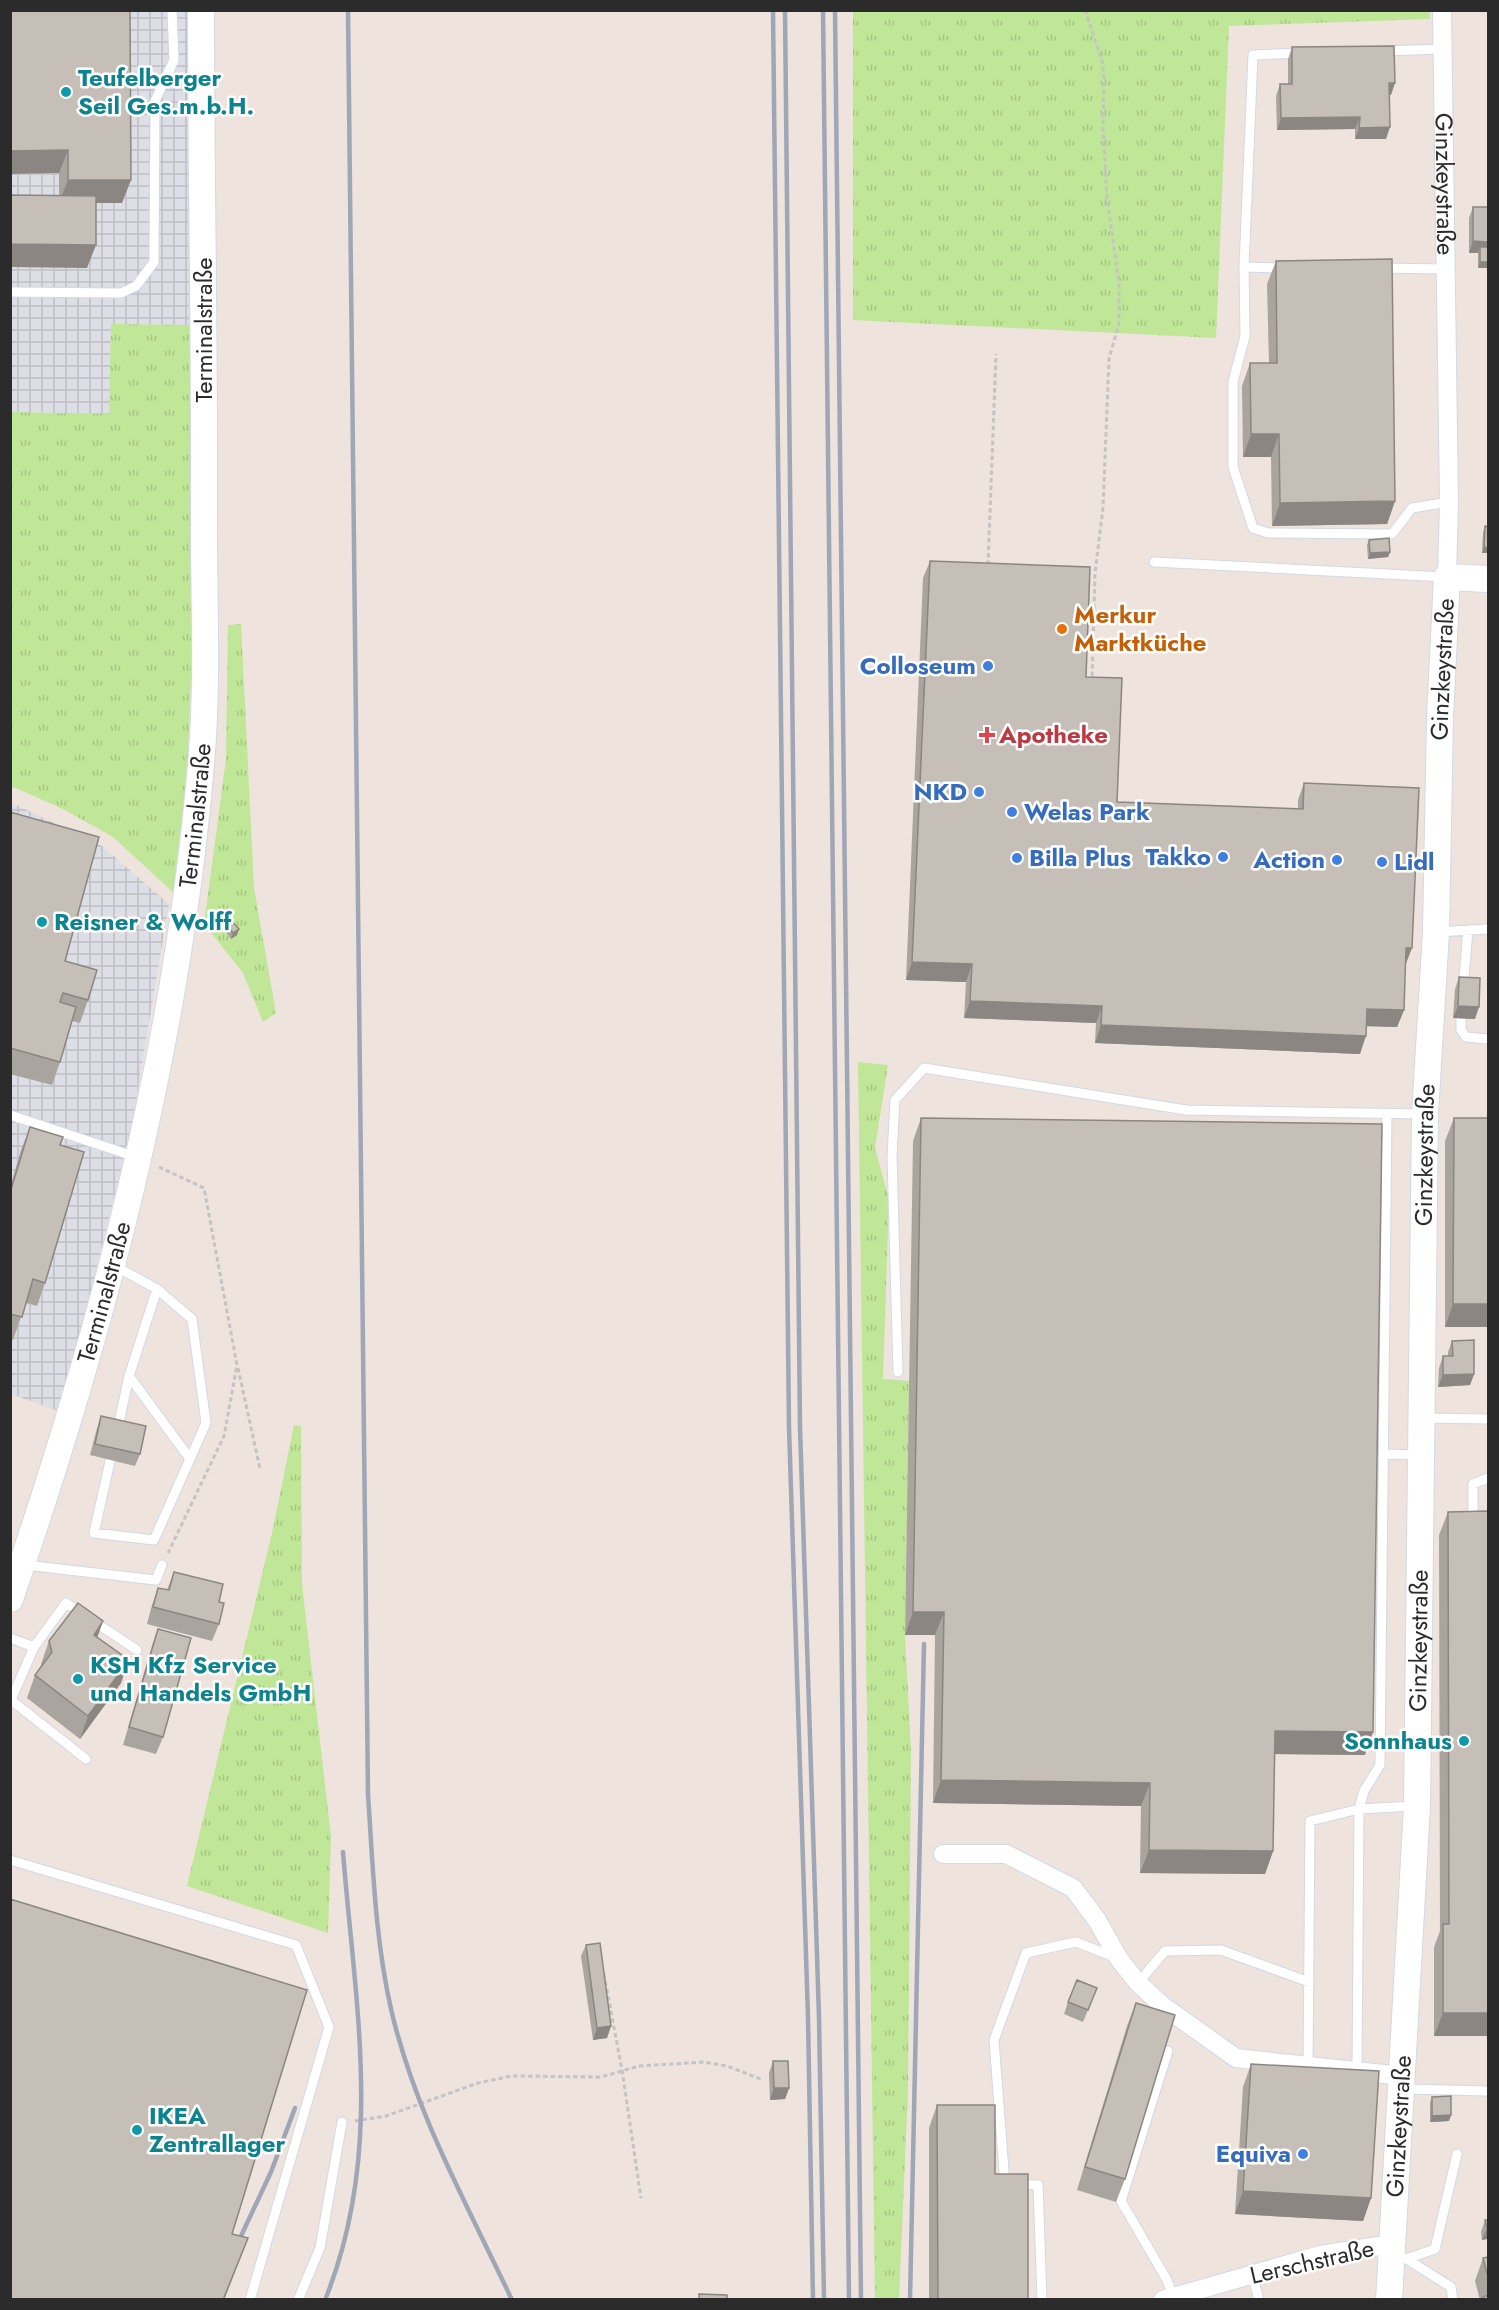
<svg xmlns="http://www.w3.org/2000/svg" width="1499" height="2310" font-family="Jost,sans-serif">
  <defs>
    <pattern id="industrial-grid" width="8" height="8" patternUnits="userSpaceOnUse" patternTransform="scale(1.5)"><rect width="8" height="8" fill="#dedee6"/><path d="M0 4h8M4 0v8" fill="none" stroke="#bfbfc5"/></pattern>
    <pattern id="grass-tufts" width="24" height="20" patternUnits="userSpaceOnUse" patternTransform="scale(1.5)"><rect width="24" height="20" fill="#c0e797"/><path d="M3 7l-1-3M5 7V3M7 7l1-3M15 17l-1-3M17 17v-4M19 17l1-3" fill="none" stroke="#a5c682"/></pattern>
  </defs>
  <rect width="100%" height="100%" fill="#eee3dd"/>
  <path fill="url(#industrial-grid)" d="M11,11H190L191,325L111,324L109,414L11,412Z
    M10,802L102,846L169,904L132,1124L61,1412L11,1394Z"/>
  <path fill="url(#grass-tufts)" d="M853,11V10L1430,11V19L1229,26L1216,338L853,320Z
    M111,324L191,325L192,650L188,757L175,894L113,837L65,810L11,786V412L109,414Z
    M241,624L254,888L276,1013L263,1022L243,973L204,924L226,759L228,625Z
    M858,1062L888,1065L875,1148L889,1199L883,1379L909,1381L905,1635L911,1750L908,2090L899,2300L875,2299Z
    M294,1425L301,1426L302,1584L331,1837L328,1933L187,1886L272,1533Z"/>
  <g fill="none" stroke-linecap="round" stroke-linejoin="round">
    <defs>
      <path id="lane" d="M1383,51L1442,49
        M1244,267L1245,336L1233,382V467L1253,528L1268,533L1392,534L1412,508L1449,502
        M1285,268L1244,267L1253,55L1300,53
        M1380,268L1444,269
        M10,292L121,293L136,286L154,262L155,101L174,60L172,10
        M1154,562L1445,577
        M1437,932L1488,929
        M1463,989L1468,930
        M1461,1018V1030L1466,1037L1488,1039
        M10,1115L136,1157
        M898,1372L892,1156L895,1100L924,1068L1186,1110L1423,1114
        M129,1376L190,1459
        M1422,1418L1488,1419
        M117,1432L129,1376L157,1289
        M113,1448L94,1533L154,1540L206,1423L192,1319L157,1289L113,1265
        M1385,1454L1418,1455
        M1473,1518V1484L1488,1478
        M25,1565L156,1580L162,1565
        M10,1638L34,1647L11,1700L86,1759
        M34,1647L66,1603L137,1650
        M10,1860L296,1945L329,2027L250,2300
        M1138,1983L1165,1951L1221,1950L1309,1982
        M1168,2051L1121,2201L1167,2280L1174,2300
        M1308,2067L1310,1821L1359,1809L1415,1806
        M1357,2072L1359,1809L1364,1791L1380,1765L1387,1114
        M1404,2089L1488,2091
        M1405,2258L1451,2287L1453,2300
        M1409,2258L1435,2249L1457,2154
        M1252,2274L1259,2300
        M298,2300L320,2248L342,2122
        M1042,2300L1038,2185L1005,2184L994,2040L1026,1953L1076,1942L1117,1958"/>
      <g id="street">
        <path id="s1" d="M1442,10L1449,502L1447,577"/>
        <path d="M943,1854H1006L1073,1888L1097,1920L1119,1959L1138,1983L1163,2006L1236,2058L1402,2076"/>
        <path d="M1163,2300L1320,2255L1392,2244"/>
      </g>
      <g id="secondary">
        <path id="s2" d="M10,1599C103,1330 177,1048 201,764C208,686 204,607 204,529C205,356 201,183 201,10"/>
        <path id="s3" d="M1389,2300L1417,1806L1425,1114L1436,932L1440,717L1447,577L1488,579"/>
      </g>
    </defs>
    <use href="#lane" stroke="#d2d9e5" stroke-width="11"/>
    <use href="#street" stroke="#d2d9e5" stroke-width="20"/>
    <use href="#secondary" stroke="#d2d9e5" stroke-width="28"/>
    <path stroke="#c4c4c4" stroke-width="3" stroke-dasharray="4.5 3" stroke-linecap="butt" d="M1085,10L1102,60L1104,78L1103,128L1107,197L1119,284V323L1109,359L1103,508L1095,573L1092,680
      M988,565L996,354
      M159,1167L204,1188L237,1365L224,1436L168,1553
      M238,1368L260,1469
      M604,1974L622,2070L641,2198
      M355,2121L386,2116L478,2083L511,2076L601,2077L639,2066L704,2062L727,2066L763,2080"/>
    <use href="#lane" stroke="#fff" stroke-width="9"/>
    <use href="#street" stroke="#fff" stroke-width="18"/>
    <use href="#secondary" stroke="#fff" stroke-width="26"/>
    <path stroke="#9fa7b6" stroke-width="4.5" d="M348,10L368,1795C373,1867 375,1938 391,2009C415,2113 467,2204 512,2300
      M773,10L789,1427L808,2017L813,2300
      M785,10L800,1427L819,2017L824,2300
      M823,10L849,2300
      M835,10L861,2300
      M234,2251L271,2172L295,2108
      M325,2300C385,2152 355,2005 343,1852
      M910,2300L924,1644"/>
  </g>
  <path fill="#aaa49e" d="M10,10L122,203H96L87,268L59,196V173Z
    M1292,47L1391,95H1389L1386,139H1355V129L1277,130L1276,96L1280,84H1288V59Z
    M1473,207L1488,268H1478V253H1469V218Z
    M1276,261L1395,501L1387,524L1272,526L1271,457H1243L1242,386L1250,363H1269L1267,284Z
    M1485,526L1488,527V553H1482L1483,532Z
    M1369,540L1390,552L1388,557L1368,559L1367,545Z
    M930,561L1086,677L1117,802L1298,809V800L1304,783L1405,966L1404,1010L1397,1027L1366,1026L1360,1054L1095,1043L1096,1023L964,1018L966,982L906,980L923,578Z
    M10,812L65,961L88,1000L80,1023L72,1021L60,1062L52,1085L10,1074Z
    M227,925L237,935L231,939L225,931Z
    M1459,977L1475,1019L1453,1018L1455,989Z
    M921,1118L1365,1755L1274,1754L1273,1851L1265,1874L1140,1873L1141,1806L933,1803L935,1635H905L913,1141Z
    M1454,1118L1488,1327H1445V1141Z
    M30,1127L60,1145L45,1283L37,1306L26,1303L13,1340L10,1339V1187L21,1150Z
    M1452,1341L1474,1374L1470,1385L1438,1387L1439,1368L1443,1356H1448V1352Z
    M101,1416L140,1454L135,1466L90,1455L97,1428Z
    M1488,1511V2036H1434V1947L1440,1931L1439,1535L1448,1512Z
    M174,1572L219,1602V1624L212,1641L147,1624L152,1605L158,1588L167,1590Z
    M103,1621L97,1637L121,1683L80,1739L27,1698L35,1675L41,1666V1664L49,1641Z
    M158,1629L163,1737L156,1754L123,1745L152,1646Z
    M586,1945L611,2026L607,2038L593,2040L581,1956Z
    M1097,1988L1083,2022L1064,2014L1068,2002Z
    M1136,2003L1125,2179L1116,2202L1077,2190L1127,2026Z
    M773,2061L789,2088L785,2099L770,2100L769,2073Z
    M1251,2064L1371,2198L1363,2221L1235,2214L1243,2087Z
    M1432,2097L1451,2115L1449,2121L1430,2122V2103Z
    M937,2105L995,2174L1028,2300H929V2128Z
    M1488,2218V2244L1487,2239L1482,2240L1481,2232L1485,2220H1488Z
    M1488,2257V2300H1480L1475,2281L1483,2258Z"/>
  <path fill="#8b8681" d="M1389,83H1395L1391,95H1385Z
    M1360,117L1355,129L1277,130L1281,118Z
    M1390,127L1386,139H1355L1359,128Z
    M68,150L59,173L10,174V151Z
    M68,180H131L122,203H59Z
    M1473,241L1488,242V253L1480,247L1478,253H1469Z
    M10,244L96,245L87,268L10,267Z
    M1480,262H1488V268H1478Z
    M1251,434H1279L1271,457H1243Z
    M1395,501L1387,524L1272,526L1280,503Z
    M1484,547L1488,548V553H1482Z
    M1390,552L1388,557L1368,559L1370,553Z
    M239,929L237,935L231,939L233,933Z
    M1406,948H1412L1405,966Z
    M912,962L972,964L966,982L906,980Z
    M970,1001L1102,1006L1096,1023L964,1018Z
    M1458,1006L1479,1007L1475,1019L1453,1018Z
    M1367,1009L1404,1010L1397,1027L1361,1026Z
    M1101,1025L1366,1036L1360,1054L1095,1043Z
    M1453,1304H1488V1327H1445Z
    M1474,1374L1470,1385L1438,1387L1443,1375Z
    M913,1612H944L935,1635H905Z
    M103,1621L95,1644L94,1635Z
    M129,1660L121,1683L80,1739L88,1716Z
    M1275,1731L1373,1732L1365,1755L1266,1754Z
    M941,1780L1150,1783L1141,1806L933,1803Z
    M1149,1850L1273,1851L1265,1874L1140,1873Z
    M1443,2013H1488V2036H1434Z
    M611,2026L607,2038L593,2040L597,2028Z
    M774,2088H789L785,2099L770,2100Z
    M1451,2115L1449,2121L1430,2122L1432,2116Z
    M1243,2191L1371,2198L1363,2221L1235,2214Z
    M1487,2228H1488V2235L1487,2239L1482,2240Z
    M248,2238L224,2300H223Z"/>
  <path fill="#c6bfb8" stroke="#8b8681" stroke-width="1.5" d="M10,10H130L131,180H68V150L10,151Z
    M1394,46L1395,83H1389L1390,127L1359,128L1360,117L1281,118L1280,84H1292V47Z
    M10,195L96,196V245L10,244Z
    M1473,207H1488V242L1473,241Z
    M1480,247H1488V262H1480Z
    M1392,259L1395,501L1280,503L1279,434H1251L1250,363H1277L1276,261Z
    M1485,526L1488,527V548L1484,547Z
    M1389,538L1390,552L1370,553L1369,540Z
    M930,561L1090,567L1086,677L1122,678L1117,802L1303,809L1304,783L1419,788L1412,948H1406L1404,1010L1367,1009L1366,1036L1101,1025L1102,1006L970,1001L972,964L912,962Z
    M10,812L99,837L65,961L97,970L88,1000L63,993L60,1002L76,1007L60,1062L10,1048Z
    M232,921L239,929L233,933L227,925Z
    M1459,977L1480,978L1479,1007L1458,1006Z
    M921,1118L1382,1124L1373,1732L1275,1731L1273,1851L1149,1850L1150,1783L941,1780L944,1612H913Z
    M1454,1118H1488V1304H1453Z
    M30,1127L63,1137L60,1145L84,1152L45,1283L33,1279L22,1317L10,1314V1193Z
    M1474,1340V1374L1443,1375V1356H1453L1452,1341Z
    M101,1416L146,1426L140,1454L95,1444Z
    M1488,1511V2013H1443V1924H1449L1448,1512Z
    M174,1572L223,1584L219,1602L224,1603L219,1624L153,1607L158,1588L169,1590Z
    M78,1603L103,1621L94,1635L129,1660L88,1716L35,1675L52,1652L49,1641Z
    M158,1629L191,1638L163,1737L129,1727Z
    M10,1899L307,1990L232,2234L248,2238L223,2300H10Z
    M600,1943L611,2026L597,2028L586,1945Z
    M1077,1980L1097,1988L1088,2010L1068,2002Z
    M1136,2003L1175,2015L1125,2179L1085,2167Z
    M773,2061H788L789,2088H774Z
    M1251,2064L1379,2071L1371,2198L1243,2191Z
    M1451,2096V2115L1432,2116V2097Z
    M937,2105H995V2174H1028V2300H938Z
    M1485,2220H1488V2228H1487Z
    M1488,2257V2277L1483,2258Z
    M699,2294L727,2295V2300H699Z
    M1488,2295V2300H1484L1483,2297Z"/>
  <g fill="#0f9aa8" stroke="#fff" stroke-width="2">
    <circle cx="66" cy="92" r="6"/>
    <circle cx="42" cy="922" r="6"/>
    <circle cx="78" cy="1679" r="6"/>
    <circle cx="1464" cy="1741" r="6"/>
    <circle cx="137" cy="2130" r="6"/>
  </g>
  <circle fill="#e8710a" stroke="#fff" stroke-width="2" cx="1062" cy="629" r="6"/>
  <g fill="#3f7fe0" stroke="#fff" stroke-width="2">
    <circle cx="988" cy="666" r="6"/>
    <circle cx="979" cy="792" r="6"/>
    <circle cx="1012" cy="812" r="6"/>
    <circle cx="1223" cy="857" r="6"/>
    <circle cx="1017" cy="858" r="6"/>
    <circle cx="1337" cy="860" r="6"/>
    <circle cx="1382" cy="862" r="6"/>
    <circle cx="1303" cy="2154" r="6"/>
  </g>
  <path fill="#e0444e" stroke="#fff" stroke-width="2" d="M984 726h6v6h6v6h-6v6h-6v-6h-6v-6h6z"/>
  <g text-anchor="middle" stroke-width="5" stroke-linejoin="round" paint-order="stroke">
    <g font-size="24" font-weight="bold" fill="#0d838f" stroke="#fff" text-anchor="start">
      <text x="78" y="86">Teufelberger<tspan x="78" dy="28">Seil Ges.m.b.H.</tspan></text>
      <text x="54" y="930">Reisner &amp; Wolff</text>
      <text x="90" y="1673">KSH Kfz Service<tspan x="90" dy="28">und Handels GmbH</tspan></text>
      <text x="1452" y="1749" text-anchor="end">Sonnhaus</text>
      <text x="149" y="2124">IKEA<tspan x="149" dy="28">Zentrallager</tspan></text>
    </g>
    <g font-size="24" fill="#2b2b2b" stroke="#fff">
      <text dy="8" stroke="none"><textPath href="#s1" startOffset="174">Ginzkeystraße</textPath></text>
      <text transform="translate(204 330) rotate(-90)" y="8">Terminalstraße</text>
      <text dy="8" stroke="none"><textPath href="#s3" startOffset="1632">Ginzkeystraße</textPath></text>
      <text dy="8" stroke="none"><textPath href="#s2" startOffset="807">Terminalstraße</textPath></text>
      <text dy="8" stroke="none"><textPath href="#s3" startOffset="1146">Ginzkeystraße</textPath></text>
      <text dy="8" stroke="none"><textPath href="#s2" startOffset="321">Terminalstraße</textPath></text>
      <text dy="8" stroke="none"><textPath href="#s3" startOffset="660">Ginzkeystraße</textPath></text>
      <text dy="8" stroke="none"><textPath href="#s3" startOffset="174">Ginzkeystraße</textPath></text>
      <text transform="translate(1312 2262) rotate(-13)" y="8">Lerschstraße</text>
    </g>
    <g font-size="24" font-weight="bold" fill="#c56008" stroke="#fff" text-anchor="start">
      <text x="1074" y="623">Merkur<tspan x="1074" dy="28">Marktküche</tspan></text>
    </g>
    <g font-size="24" font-weight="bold" fill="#366cbe" stroke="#fff" text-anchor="end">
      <text x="976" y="674">Colloseum</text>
      <text x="967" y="800">NKD</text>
      <text x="1024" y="820" text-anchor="start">Welas Park</text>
      <text x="1211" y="865">Takko</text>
      <text x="1029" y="866" text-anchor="start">Billa Plus</text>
      <text x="1325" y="868">Action</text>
      <text x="1394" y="870" text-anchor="start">Lidl</text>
      <text x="1291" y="2162">Equiva</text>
    </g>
    <g font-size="24" font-weight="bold" fill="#be3a42" stroke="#fff" text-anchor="start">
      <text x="999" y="743">Apotheke</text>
    </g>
  </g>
  <rect width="1499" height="2310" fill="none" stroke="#2b2b2b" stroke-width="24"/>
</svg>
